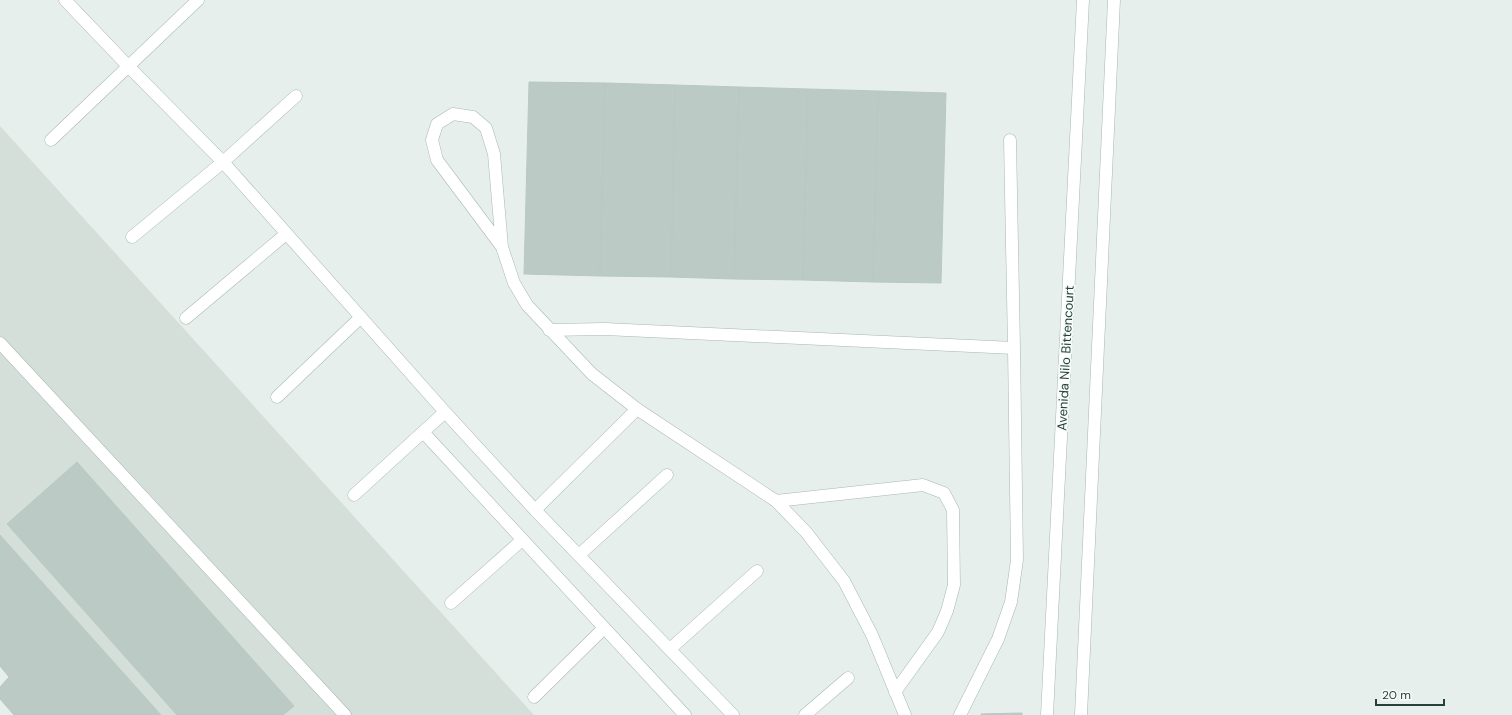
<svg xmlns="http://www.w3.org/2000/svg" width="1512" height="715" font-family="'DM Sans',sans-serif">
  <rect width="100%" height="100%" fill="#e6efeb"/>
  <path fill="#d4dfda" d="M0,126L534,715H161L0,535Z"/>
  <path fill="#bbcac4" stroke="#b8c9c2" d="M529,82L605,83L600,276L524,274Z
    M605,83L675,85L671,277L600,276Z
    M675,85L739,87L734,279L671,277Z
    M739,87L808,89L803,280L734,279Z
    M808,89L878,91L873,282L803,280Z
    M878,91L946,93L941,283L873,282Z
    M77,462L294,706L283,715H177L7,524Z
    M0,535L161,715H14L0,699V687L9,677L0,666Z
    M1022,713V715H981V714Z"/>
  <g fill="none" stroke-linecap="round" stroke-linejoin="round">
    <defs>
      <path id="minor" d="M65,0L129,67L223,162L445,412L535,510L733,715
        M51,140L198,0
        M132,237L223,162L296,96
        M502,247L437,160L432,140L437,124L453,114L473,117L486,128L494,154L502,247L514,283L527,305L592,374L637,409L776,501L806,532L844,581L872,635L905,715
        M186,318L286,234
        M549,330L605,329L1014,348
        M0,343L345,715
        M277,397L360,318
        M445,412L423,432L685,715
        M354,495L423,432
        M776,501L923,485L944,493L953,510L954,585L947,611L938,632L895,692
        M535,510L637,409
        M579,555L667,475
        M451,603L522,540
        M670,649L757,571
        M534,697L604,628
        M805,715L848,678
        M960,715L998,639L1011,602L1017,560L1014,348L1010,140
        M1047,715L1083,0
        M1081,715L1114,0"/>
    </defs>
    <use href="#minor" stroke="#a8b8b2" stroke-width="13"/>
    <use href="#minor" stroke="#fff" stroke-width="12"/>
  </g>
  <g text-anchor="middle" stroke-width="3.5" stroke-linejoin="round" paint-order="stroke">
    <g font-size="13" fill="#24423a" stroke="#f7fbf9">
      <text transform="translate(1065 358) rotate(-87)" y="5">Avenida Nilo Bittencourt</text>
    </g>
  </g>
  <path d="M1376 699v6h68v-6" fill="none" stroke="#24423a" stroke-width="2"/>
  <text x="1382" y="699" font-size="12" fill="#24423a" stroke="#f7fbf9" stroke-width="3" paint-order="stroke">20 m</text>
</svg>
